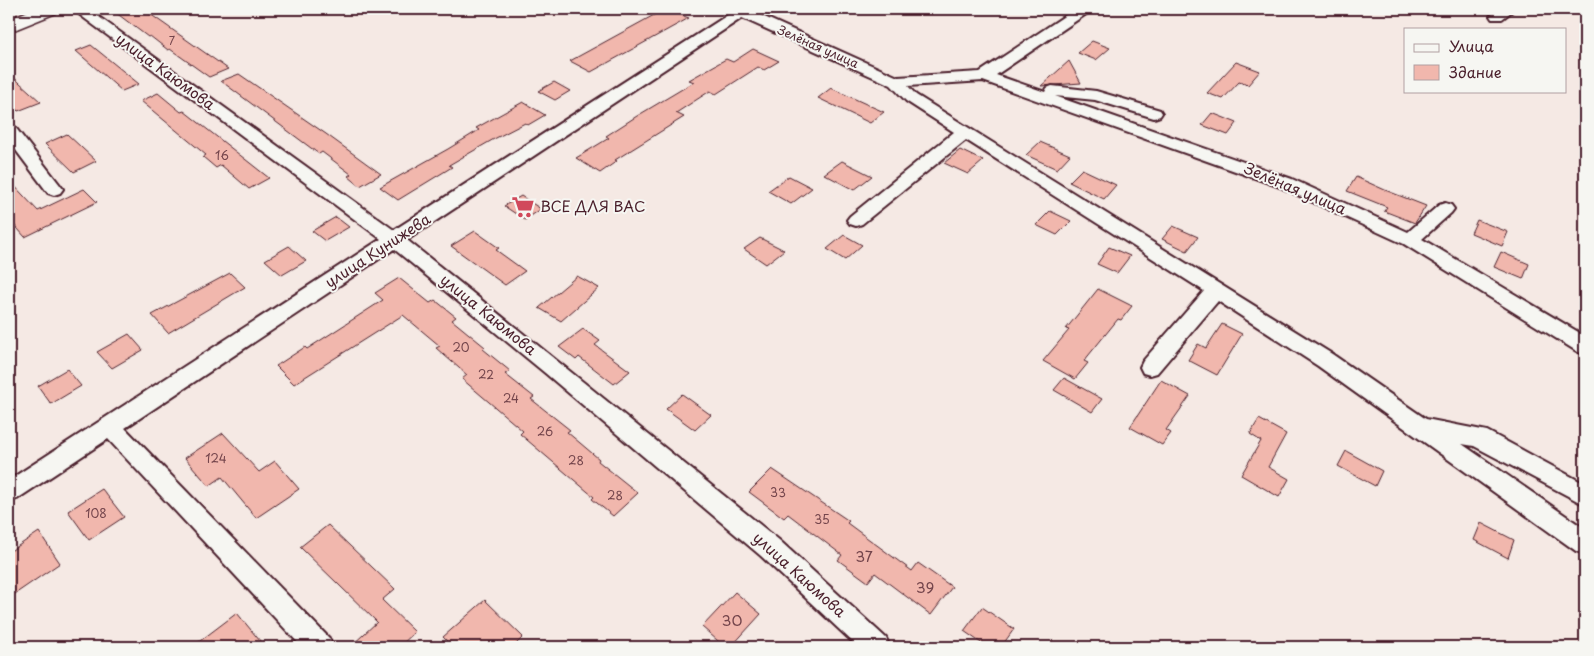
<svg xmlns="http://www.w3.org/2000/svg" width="1594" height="656" font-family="'Playpen Sans',sans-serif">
  <rect width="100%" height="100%" fill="#f5e9e4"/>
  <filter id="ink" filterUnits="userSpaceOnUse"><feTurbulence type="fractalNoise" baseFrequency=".02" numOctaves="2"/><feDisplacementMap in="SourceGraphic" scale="10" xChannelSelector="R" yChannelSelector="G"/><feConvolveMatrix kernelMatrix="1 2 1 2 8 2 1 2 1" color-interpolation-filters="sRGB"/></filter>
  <g filter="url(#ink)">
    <path fill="#f1b7ad" stroke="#4a1f2b" d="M111,9H143L228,69L209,77L170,49L168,50L150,36L148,37Z
      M665,9L689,18L591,72L570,61Z
      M1092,41L1110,48L1096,60L1078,53Z
      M91,45L139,84L122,91L76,51Z
      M753,49L779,61L764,70L758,67L716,94L710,91L676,113L684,117L615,160L617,161L600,173L576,158L609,138L606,136L637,116L694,82L689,80L726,59L733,62Z
      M1069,61L1081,83L1041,86Z
      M1236,62L1260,71L1248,85L1239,82L1223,99L1207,93Z
      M9,73L41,102L18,111L9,102Z
      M239,74L326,134L381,174L360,186L348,176L351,174L322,152L319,154L221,81Z
      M554,82L570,91L555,100L538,91Z
      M831,88L866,104L884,112L870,123L818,98Z
      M158,93L181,112L184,111L269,178L249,189L221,165L216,168L203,157L206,155L141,101Z
      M523,102L545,115L528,125L525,123L494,139L449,165L452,167L398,200L380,187L448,149L479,130L476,128Z
      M1212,113L1237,123L1228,135L1202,125Z
      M67,134L96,161L74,172L45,144Z
      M1040,142L1070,155L1057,169L1026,155Z
      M960,150L983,161L968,174L944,163Z
      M842,161L872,176L854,190L824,174Z
      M1082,169L1116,185L1104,199L1069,182Z
      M789,176L812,188L791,204L768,191Z
      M1356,177L1385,190L1426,206L1415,223L1384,211L1387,207L1347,191Z
      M9,180L38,211L84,189L97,202L25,237L9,219Z
      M521,196L541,209L525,220L504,206Z
      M1050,211L1071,221L1057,235L1036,225Z
      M336,217L349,227L325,241L312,231Z
      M1477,220L1508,232L1502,246L1471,233Z
      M1173,226L1198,237L1187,251L1162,239Z
      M475,231L499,248L496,250L525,271L505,285L451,246Z
      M844,235L862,245L845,260L827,249Z
      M760,238L784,250L766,264L744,249Z
      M289,246L306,261L282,275L265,260Z
      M1109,247L1130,256L1117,273L1097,264Z
      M1501,252L1529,264L1523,279L1494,267Z
      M230,273L245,287L168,333L152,315Z
      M577,276L599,288L561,321L539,308Z
      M399,278L430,303L435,300L456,317L452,320L485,347L483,349L510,371L505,374L534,397L531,399L570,430L567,432L599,459L598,461L638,493L613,516L592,499L594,497L520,434L523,431L462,379L467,375L436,348L440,346L403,315L294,384L276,366L305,347L307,349L383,300L375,293Z
      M1098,289L1132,306L1121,320L1118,319L1084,361L1088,363L1075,379L1043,361L1069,330L1066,329Z
      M1222,324L1242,334L1217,375L1188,360L1198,344L1206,348Z
      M583,329L600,341L595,345L630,371L614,384L579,357L576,360L559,347Z
      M129,334L143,350L112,368L97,352Z
      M67,369L81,386L51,404L38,386Z
      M1064,378L1102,399L1092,412L1054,390Z
      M1161,380L1190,396L1166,430L1171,433L1162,445L1130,427Z
      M682,394L711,415L695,430L666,409Z
      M1259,419L1286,434L1268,467L1289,479L1279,497L1241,475L1261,441L1250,434Z
      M223,433L259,472L275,461L299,489L256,518L222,477L209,486L185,458Z
      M1346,451L1382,471L1375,486L1338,466Z
      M772,469L849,521L847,523L912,571L918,563L952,587L931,615L875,573L868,582L838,560L842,555L788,514L784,518L749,492Z
      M102,489L124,517L89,540L68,511Z
      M1481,523L1514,540L1508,558L1474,540Z
      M328,525L395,589L382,600L415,632L399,647H350L377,622L300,547Z
      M39,532L60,563L9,598V552Z
      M735,592L761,614L731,647H725L702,627Z
      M485,600L523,637L513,647H453L443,637Z
      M982,607L1014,629L1001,647H987L964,631Z
      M237,613L265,647H192Z"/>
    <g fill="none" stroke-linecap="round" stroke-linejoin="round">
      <defs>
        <path id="minor" d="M72,9H88L394,230L737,9H753L751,11L898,77L980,72L1075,9H1091L1089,12L996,75L1045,92L1047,88L1052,86L1096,91L1160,110L1162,113L1160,116L1154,118L1095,100L1055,96L1292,179L1408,232L1439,205L1445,203L1451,205L1454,209L1451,213L1422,239L1585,336V354L1578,352L1404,244L1280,187L983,81L908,86L916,95L1332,354L1426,419L1487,431L1585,484V505L1474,446L1462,444L1585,529V554L1576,551L1318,366L1218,301L1157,373L1150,375L1143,373L1140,367L1143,361L1204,291L966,140L862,224L856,226L850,224L847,220L850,216L954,132L906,101L891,85L742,18L407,240L779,540L886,638L890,647H858L761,556L545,373L394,249L125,428L329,638L333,647H302L108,439L17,499L9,502V480L381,239Z
          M1499,9H1515L1502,19H1492L1490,16Z
          M1574,9H1585V15L1576,12Z
          M9,125L15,127L60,185L63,189L60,193L54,195L48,193L9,141Z"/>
        <path id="highway" d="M33,9H58L56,13L9,32V19Z"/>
      </defs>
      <use href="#minor" stroke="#4a1f2b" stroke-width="4"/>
      <use href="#highway" stroke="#4a1f2b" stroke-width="3"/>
      <use href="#minor" fill="#f6f6f2" fill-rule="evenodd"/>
      <use href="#highway" fill="#f6f6f2" fill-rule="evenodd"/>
    </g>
  </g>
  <defs>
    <symbol id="supermarket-bare" viewBox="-9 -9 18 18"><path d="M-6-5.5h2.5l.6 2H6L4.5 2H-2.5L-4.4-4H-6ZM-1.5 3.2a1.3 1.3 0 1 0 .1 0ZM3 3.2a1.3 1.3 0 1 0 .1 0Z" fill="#d1495b" stroke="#f6f6f2" stroke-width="2.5" paint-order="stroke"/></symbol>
  </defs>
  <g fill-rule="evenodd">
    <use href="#supermarket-bare" x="507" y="191" width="32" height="32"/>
  </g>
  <g text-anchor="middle" stroke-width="4" stroke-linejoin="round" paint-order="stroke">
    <g font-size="11" fill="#74454c">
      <text x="172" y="45">7</text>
    </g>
    <g font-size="12" fill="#4a1f2b" stroke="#f6f6f2">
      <text transform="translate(818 47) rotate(24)" y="4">Зелёная улица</text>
    </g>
    <g font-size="12" fill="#74454c">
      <text x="222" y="160">16</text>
      <text x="461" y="352">20</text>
      <text x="486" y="379">22</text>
      <text x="511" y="403">24</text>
      <text x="545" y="436">26</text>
      <text x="216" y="463">124</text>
      <text x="576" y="465">28</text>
      <text x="778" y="497">33</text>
      <text x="615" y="500">28</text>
      <text x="96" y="518">108</text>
      <text x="822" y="524">35</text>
    </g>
    <g font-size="15" fill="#4a1f2b" stroke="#f6f6f2">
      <text transform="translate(165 72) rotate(36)" y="5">улица Каюмова</text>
      <text transform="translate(1295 189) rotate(23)" y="5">Зелёная улица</text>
      <text transform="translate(378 251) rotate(-33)" y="5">улица Кунижева</text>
      <text transform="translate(488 315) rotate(39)" y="5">улица Каюмова</text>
      <text transform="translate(799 575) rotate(42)" y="5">улица Каюмова</text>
    </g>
    <g font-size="15" fill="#4a1f2b" stroke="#f6f6f2" text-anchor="start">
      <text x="540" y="212">ВСЕ ДЛЯ ВАС</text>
    </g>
    <g font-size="15" fill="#74454c">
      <text x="864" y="562">37</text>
      <text x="925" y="593">39</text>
      <text x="732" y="626">30</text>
    </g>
  </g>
  <rect width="1594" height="656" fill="none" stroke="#f6f6f2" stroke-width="30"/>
  <rect x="15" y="15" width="1564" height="626" fill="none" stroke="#4a1f2b" stroke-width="2" filter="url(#ink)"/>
  <rect x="1404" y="28" width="162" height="65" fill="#f6f6f2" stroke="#b1a0a2"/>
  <rect x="1414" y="44" width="25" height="8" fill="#f6f6f2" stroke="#b1a0a2"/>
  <text x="1449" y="52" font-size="15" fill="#4a1f2b">Улица</text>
  <rect x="1414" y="65" width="25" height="15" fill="#f1b7ad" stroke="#b1a0a2"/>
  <text x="1449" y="78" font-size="15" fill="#4a1f2b">Здание</text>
</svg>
